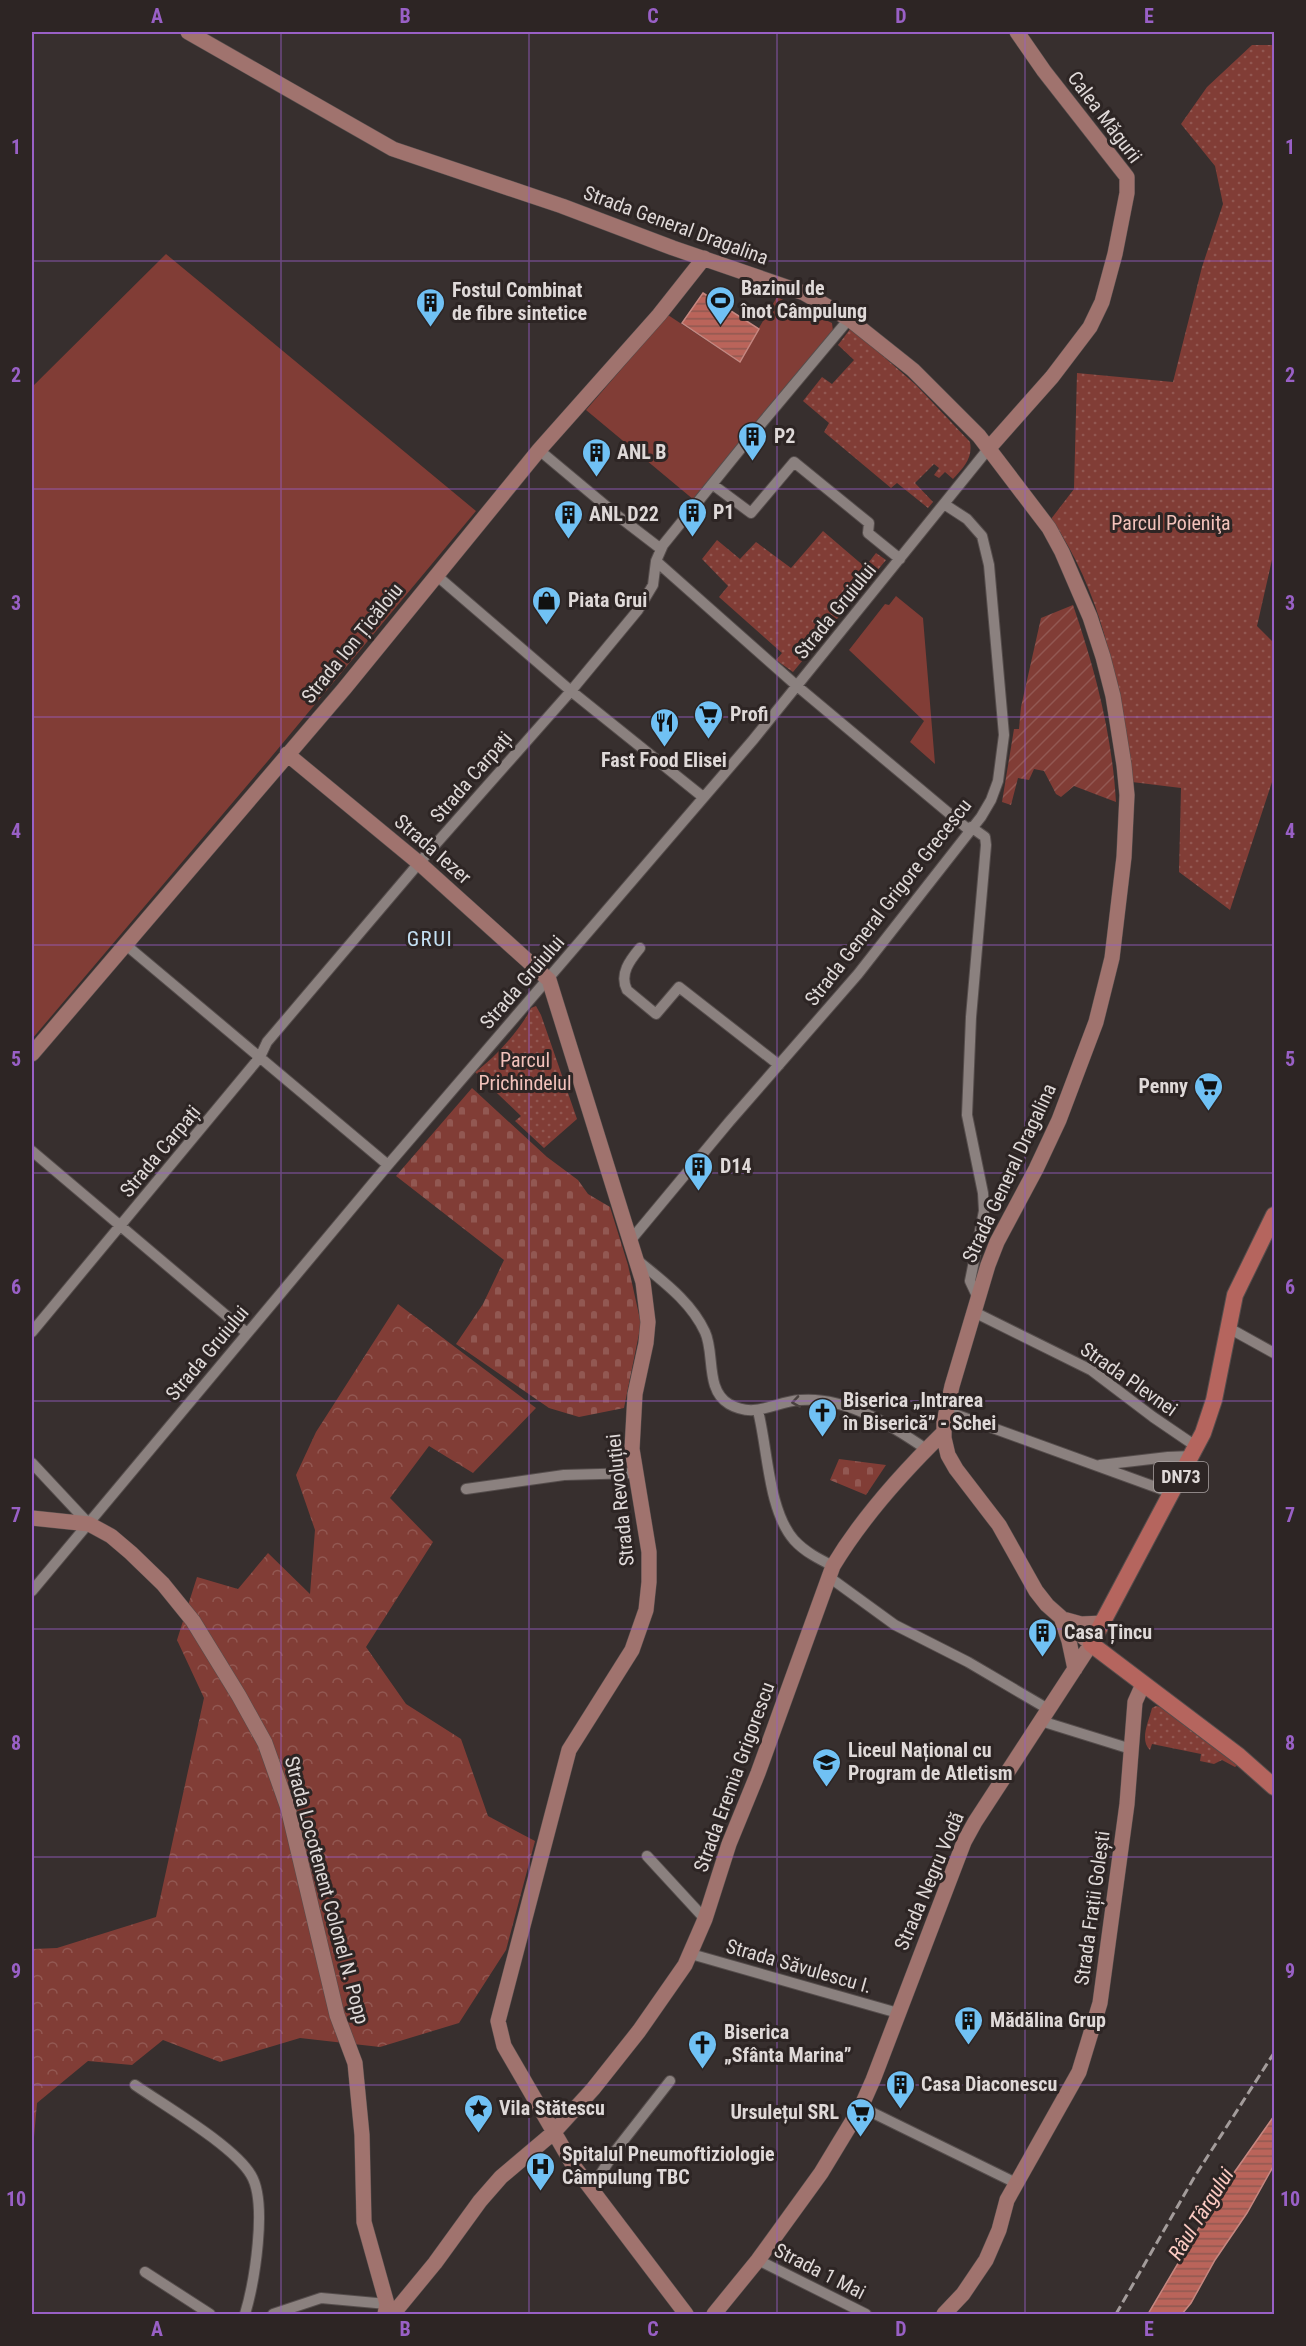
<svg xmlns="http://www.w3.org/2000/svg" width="1306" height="2346" font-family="'Roboto Condensed',sans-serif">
  <defs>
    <pattern id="forest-crowns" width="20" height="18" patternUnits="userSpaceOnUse" patternTransform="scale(1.5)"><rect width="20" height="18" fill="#813d36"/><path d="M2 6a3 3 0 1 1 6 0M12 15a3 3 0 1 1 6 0" fill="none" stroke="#925852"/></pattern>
    <pattern id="cemetery-stones" width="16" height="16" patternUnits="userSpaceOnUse" patternTransform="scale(1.5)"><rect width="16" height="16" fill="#813d36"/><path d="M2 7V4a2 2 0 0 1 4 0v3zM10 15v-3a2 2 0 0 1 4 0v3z" fill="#925852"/></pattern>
    <pattern id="park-dots" width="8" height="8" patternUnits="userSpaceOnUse" patternTransform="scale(1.5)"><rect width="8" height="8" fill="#813d36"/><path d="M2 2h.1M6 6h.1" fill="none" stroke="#925852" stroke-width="1.8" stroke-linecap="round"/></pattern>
    <pattern id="garden-furrows" width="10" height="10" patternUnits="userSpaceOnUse" patternTransform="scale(1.5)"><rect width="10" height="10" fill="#813d36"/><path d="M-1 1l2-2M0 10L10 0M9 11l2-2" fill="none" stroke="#925852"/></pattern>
    <pattern id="water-rules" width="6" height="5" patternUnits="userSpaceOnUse" patternTransform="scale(1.5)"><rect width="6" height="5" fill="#ba645a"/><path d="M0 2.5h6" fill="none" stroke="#905851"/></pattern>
  </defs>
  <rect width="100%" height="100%" fill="#372f2e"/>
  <path fill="#813d36" d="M166,254L476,511L267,762L32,1039V387Z
    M777,297L832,323L833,331L694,500L586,410L668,315L739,362Z
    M896,596L923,618L935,764L910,742L924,721L849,650L885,604L889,605Z"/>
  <path fill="url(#forest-crowns)" d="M398,1304L536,1408L473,1473L429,1446L390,1498L433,1542L366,1647L406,1704L461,1739L488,1816L535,1841L506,1950L459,2023L380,2047L300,2038L220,2062L163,2040L132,2065L88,2061L37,2103L32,2160V1949L57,1948L156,1917L204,1698L177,1640L197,1577L238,1589L268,1553L310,1594L315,1530L296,1475L316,1432Z"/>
  <path fill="url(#cemetery-stones)" d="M472,1088L547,1157L578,1180L588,1194L610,1207L628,1265L641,1324L624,1408L579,1417L549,1408L456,1344L483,1304L504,1260L396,1176Z
    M839,1459L886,1465L866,1495L830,1480Z"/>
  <path fill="url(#park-dots)" d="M1252,45H1274V551L1257,626L1274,643V776L1230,910L1179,872L1181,788L1132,782C1120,692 1105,595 1051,519L1074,489L1077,373L1173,382L1202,267L1223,204L1215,166L1181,124L1207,87Z
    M851,328L916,385L970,442C973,458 964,467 953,479L945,472L939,478L934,475L939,468L934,464L915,483L933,502L928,508L897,483L891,488L824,432L829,423L803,401L822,377L832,384L854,360L838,345Z
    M823,531L865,567L876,553L886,560L793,672L776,660L782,653L719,597L728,586L702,559L717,540L740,559L756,542L791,568Z
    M536,1006L541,1015L577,1119L544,1148L515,1121L521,1116L475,1072C493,1060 522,1028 531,1008Z
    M1156,1706L1161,1707L1238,1765L1235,1767L1222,1760L1214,1764L1200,1761L1201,1754L1152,1744L1150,1750C1139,1740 1149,1721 1152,1708Z"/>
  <path fill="url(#garden-furrows)" d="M1073,605C1095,669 1112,734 1116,802L1074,786L1061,797L1056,794L1044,771L1034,769L1029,780L1018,778L1011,805L1002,802L1014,729H1019L1021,707L1041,618Z"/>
  <path fill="url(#water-rules)" stroke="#c58780" stroke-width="1.5" d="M703,293L759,329L740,362L682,323Z
    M1274,2116V2165L1247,2213L1215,2260L1191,2303L1182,2314H1148L1219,2194Z"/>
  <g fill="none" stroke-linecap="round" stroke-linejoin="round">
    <defs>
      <path id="street" d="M539,450L618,516L661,549
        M712,484L751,513L794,462L869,523L868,533L900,559
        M656,561L797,686L969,830
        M436,575L571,691L703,797
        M971,827L985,837L986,845L971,1017L967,1115L983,1193L984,1211L970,1281L978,1298
        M126,945L388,1165
        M640,948C630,960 619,974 627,990L656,1014L679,987L779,1065
        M32,1151L247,1333
        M630,1241L729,1122L858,974L981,817L991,800L998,781L1004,735L989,565L982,536L967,519L944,504
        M636,1259C661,1280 691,1301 705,1332C715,1353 705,1390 729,1404C755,1419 774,1402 800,1400C845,1396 891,1425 926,1449
        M974,1312L1091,1370L1153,1417L1197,1447
        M1227,1327L1274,1353
        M32,1332L260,1057L267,1042L419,863L571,691L638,610L653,585L656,561L663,545L751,436L849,319
        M758,1411C768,1450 768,1510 794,1540C805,1552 819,1559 833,1566
        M946,1411L1172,1493
        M32,1463L89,1524
        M1100,1465L1168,1457L1192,1456
        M466,1489L564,1475L636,1473
        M829,1577L895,1625L968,1662L1048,1709
        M32,1591L388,1165L753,740L989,448
        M1041,1721L1131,1749
        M647,1856L705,1919
        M691,1954L898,2013
        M135,2085C165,2106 234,2146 251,2175C268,2203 254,2284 245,2314
        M861,2107L1016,2183
        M591,2189L616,2150L670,2081
        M758,2260L866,2314
        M145,2272L210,2314
        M273,2314L321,2298L387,2304"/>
      <path id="secondary" d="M188,32L393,149L562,206L673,248L804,293L849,319L913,370L979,436L1049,528L1062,552L1090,617L1103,657L1113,696L1124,765L1127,795L1124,857L1112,958L1096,1022L1059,1120L1036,1169L997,1242L988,1265L952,1386L944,1422V1438L948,1455L956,1469L999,1525L1036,1591L1047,1605L1091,1644L975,1822L964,1842L873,2080L861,2107L821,2173L758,2260L714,2314
        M989,448L1052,377L1090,327L1102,302L1115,254L1127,193V177L1044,71L1017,32
        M287,754L419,863L549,980L643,1282L648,1322L646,1343L635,1394L632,1449L649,1552V1582L646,1610L632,1650L569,1750L498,2021L504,2046L573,2165L686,2314
        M32,1054L344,689L539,450L659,315L704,258
        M32,1518L89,1524L111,1536L131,1553L163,1584L193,1621L239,1696L265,1743L288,1808L337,2015L355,2063L362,2135L364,2222L387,2304L385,2314
        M1063,1619L1081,1624L1103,1623
        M1062,1620L1069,1641L1075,1669
        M393,2314L435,2263L480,2201L501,2177L553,2133L593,2089L639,2031L685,1965L705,1919L729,1844L758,1773L833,1566C863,1516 902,1473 944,1432
        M944,2314L963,2294L986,2260L999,2230L1007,2200L1079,2072L1100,2003L1127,1804L1135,1702L1143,1684"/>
      <path id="primary" d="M1274,1215L1235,1295L1214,1400L1203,1433L1091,1644L1239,1756L1274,1787"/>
    </defs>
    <use href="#street" stroke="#554d4c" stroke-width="12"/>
    <use href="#secondary" stroke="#554d4c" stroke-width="16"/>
    <use href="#primary" stroke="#554d4c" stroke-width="18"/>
    <use href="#street" stroke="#8b817f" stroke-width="10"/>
    <use href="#secondary" stroke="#a0736e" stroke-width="15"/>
    <use href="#primary" stroke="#b5655e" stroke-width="16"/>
    <path stroke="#a39c9b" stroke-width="3" stroke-dasharray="9 4.5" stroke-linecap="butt" d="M1116,2314L1195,2176L1274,2053"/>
  </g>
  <defs><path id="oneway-chevron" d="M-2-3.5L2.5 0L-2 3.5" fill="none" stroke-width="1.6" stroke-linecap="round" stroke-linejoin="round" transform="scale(1.5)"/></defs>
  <use stroke="#49413f" href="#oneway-chevron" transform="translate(796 1402) rotate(171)"/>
  <path fill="none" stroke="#9960c6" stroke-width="1.5" stroke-opacity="0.55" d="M281,32V2314M529,32V2314M777,32V2314M1025,32V2314M32,261H1274M32,489H1274M32,717H1274M32,945H1274M32,1173H1274M32,1401H1274M32,1629H1274M32,1857H1274M32,2085H1274"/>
  <defs>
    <symbol id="stadium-pin" viewBox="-11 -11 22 30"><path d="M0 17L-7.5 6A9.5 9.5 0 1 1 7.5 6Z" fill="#70c1f4" stroke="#2d2524"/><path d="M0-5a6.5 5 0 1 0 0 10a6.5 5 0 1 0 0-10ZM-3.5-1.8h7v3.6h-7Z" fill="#111"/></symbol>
    <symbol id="building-pin" viewBox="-11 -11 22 30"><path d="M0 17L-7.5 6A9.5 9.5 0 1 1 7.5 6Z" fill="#70c1f4" stroke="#2d2524"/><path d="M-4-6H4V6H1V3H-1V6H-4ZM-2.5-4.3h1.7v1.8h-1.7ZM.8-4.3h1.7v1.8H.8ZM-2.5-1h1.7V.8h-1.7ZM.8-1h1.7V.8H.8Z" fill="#111"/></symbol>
    <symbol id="shop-pin" viewBox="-11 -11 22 30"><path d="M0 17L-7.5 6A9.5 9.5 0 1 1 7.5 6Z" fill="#70c1f4" stroke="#2d2524"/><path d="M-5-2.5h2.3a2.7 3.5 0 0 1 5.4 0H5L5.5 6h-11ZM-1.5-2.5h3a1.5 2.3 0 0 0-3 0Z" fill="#111"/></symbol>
    <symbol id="supermarket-pin" viewBox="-11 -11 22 30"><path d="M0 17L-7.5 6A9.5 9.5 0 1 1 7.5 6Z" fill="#70c1f4" stroke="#2d2524"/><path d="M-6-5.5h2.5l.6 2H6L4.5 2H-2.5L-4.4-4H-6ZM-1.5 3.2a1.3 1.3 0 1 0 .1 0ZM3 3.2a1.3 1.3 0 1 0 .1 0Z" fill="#111"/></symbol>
    <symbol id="restaurant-pin" viewBox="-11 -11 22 30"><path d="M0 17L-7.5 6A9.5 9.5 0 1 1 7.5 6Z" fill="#70c1f4" stroke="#2d2524"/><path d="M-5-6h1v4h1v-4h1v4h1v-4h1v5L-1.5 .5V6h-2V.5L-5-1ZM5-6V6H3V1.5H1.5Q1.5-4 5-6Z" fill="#111"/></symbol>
    <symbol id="church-pin" viewBox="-11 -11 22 30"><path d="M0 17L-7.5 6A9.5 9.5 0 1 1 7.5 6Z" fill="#70c1f4" stroke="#2d2524"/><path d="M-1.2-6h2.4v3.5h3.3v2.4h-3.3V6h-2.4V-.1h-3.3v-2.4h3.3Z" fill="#111"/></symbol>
    <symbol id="university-pin" viewBox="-11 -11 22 30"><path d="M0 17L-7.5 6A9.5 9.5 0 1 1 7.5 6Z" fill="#70c1f4" stroke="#2d2524"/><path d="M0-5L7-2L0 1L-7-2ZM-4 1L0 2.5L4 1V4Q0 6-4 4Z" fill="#111"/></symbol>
    <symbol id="sight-pin" viewBox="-11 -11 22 30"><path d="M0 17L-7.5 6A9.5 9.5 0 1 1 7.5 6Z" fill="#70c1f4" stroke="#2d2524"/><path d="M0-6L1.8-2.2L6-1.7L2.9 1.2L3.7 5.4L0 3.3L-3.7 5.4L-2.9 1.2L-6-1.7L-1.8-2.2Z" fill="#111"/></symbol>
    <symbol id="hospital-pin" viewBox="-11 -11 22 30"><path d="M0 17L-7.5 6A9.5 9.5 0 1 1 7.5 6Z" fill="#70c1f4" stroke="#2d2524"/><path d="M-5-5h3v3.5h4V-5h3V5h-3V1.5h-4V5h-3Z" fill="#111"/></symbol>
  </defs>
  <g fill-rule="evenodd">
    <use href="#stadium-pin" x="704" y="284" width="33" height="45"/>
    <use href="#building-pin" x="414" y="286" width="33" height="45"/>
    <use href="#building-pin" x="736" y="420" width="33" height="45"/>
    <use href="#building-pin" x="580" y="436" width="33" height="45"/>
    <use href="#building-pin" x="676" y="496" width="33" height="45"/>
    <use href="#building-pin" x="552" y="498" width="33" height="45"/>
    <use href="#shop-pin" x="530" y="584" width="33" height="45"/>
    <use href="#supermarket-pin" x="692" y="698" width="33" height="45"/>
    <use href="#restaurant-pin" x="648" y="706" width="33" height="45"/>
    <use href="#supermarket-pin" x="1192" y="1070" width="33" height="45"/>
    <use href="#building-pin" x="682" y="1150" width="33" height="45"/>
    <use href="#church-pin" x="806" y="1396" width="33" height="45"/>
    <use href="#building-pin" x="1026" y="1616" width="33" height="45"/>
    <use href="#university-pin" x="810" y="1746" width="33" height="45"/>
    <use href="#building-pin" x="952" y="2004" width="33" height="45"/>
    <use href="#church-pin" x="686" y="2028" width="33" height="45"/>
    <use href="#building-pin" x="884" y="2068" width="33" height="45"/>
    <use href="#sight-pin" x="462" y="2092" width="33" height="45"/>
    <use href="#supermarket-pin" x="844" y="2096" width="33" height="45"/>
    <use href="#hospital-pin" x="524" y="2150" width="33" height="45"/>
  </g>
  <g text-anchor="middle" stroke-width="6" stroke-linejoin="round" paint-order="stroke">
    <rect fill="#2d2524" stroke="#aaa3a2" stroke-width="1.5" x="1154" y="1462" width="54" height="30" rx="4.5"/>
    <g font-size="18" font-weight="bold" fill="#dfd9d8">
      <text x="1181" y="1483">DN73</text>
    </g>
    <g font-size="20" fill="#dfd9d8" stroke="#2d2524">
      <text transform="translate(1105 117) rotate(53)" y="7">Calea Măgurii</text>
      <text transform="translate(676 225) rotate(20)" y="7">Strada General Dragalina</text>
      <text transform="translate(835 611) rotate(-51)" y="7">Strada Gruiului</text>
      <text transform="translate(352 643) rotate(-51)" y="7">Strada Ion Țicăloiu</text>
      <text transform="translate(471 777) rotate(-49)" y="7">Strada Carpați</text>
      <text transform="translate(433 849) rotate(41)" y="7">Strada Iezer</text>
      <text transform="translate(888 902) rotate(-52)" y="7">Strada General Grigore Grecescu</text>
      <text transform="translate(522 982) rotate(-49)" y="7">Strada Gruiului</text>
      <text transform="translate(160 1151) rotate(-50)" y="7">Strada Carpați</text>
      <text transform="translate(1009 1173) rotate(-65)" y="7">Strada General Dragalina</text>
      <text transform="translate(207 1353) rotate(-50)" y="7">Strada Gruiului</text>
      <text transform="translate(1129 1379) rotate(35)" y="7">Strada Plevnei</text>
      <text transform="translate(620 1500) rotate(-96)" y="7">Strada Revoluției</text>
      <text transform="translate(734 1777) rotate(-70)" y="7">Strada Eremia Grigorescu</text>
      <text transform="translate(929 1881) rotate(-67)" y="7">Strada Negru Vodă</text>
      <text transform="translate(327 1890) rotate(75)" y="7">Strada Locotenent Colonel N. Popp</text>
      <text transform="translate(1092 1908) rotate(-82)" y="7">Strada Frații Golești</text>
      <text transform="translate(799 1966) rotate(16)" y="7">Strada Săvulescu I.</text>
      <text transform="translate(820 2271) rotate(27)" y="7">Strada 1 Mai</text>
    </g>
    <g font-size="20" font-weight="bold" fill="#dfd9d8" stroke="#2d2524" text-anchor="start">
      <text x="741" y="295">Bazinul de<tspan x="741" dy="23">înot Câmpulung</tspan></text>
      <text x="452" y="297">Fostul Combinat<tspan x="452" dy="23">de fibre sintetice</tspan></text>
      <text x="774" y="443">P2</text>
      <text x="617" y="459">ANL B</text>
      <text x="713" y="519">P1</text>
      <text x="589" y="521">ANL D22</text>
      <text x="568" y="607">Piata Grui</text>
      <text x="730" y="721">Profi</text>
      <text x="664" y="767" text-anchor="middle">Fast Food Elisei</text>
      <text x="1188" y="1093" text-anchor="end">Penny</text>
      <text x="720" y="1173">D14</text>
      <text x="843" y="1407">Biserica „Intrarea<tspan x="843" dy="23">în Biserică” - Schei</tspan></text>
      <text x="1064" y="1639">Casa Țincu</text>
      <text x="848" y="1757">Liceul Național cu<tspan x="848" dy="23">Program de Atletism</tspan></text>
      <text x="990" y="2027">Mădălina Grup</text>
      <text x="724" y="2039">Biserica<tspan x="724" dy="23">„Sfânta Marina”</tspan></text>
      <text x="921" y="2091">Casa Diaconescu</text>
      <text x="499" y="2115">Vila Stătescu</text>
      <text x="839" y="2119" text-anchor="end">Ursulețul SRL</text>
      <text x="562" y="2161">Spitalul Pneumoftiziologie<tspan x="562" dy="23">Câmpulung TBC</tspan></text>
    </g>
    <g font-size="20" fill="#f3c2bb" stroke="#2d2524">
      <text x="1171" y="530">Parcul Poieniţa</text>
      <text x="525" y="1067">Parcul<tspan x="525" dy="23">Prichindelul</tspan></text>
    </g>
    <g font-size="21" letter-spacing="1.5" fill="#c4e1f4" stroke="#2d2524">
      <text x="430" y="946">GRUI</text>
    </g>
    <g font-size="21" font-style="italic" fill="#fbcac2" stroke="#2d2524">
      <text transform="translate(1201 2214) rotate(-58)" y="7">Râul Târgului</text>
    </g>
  </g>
  <rect width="1306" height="2346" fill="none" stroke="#2d2524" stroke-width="66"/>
  <rect x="33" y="33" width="1240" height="2280" fill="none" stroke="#9960c6" stroke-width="2"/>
  <g font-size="20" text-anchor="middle" font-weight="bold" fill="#9960c6">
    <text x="157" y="23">A</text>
    <text x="405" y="23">B</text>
    <text x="653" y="23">C</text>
    <text x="901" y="23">D</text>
    <text x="1149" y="23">E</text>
    <text x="16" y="154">1</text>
    <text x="1290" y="154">1</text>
    <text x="16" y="382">2</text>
    <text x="1290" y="382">2</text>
    <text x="16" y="610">3</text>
    <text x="1290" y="610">3</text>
    <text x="16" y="838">4</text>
    <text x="1290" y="838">4</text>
    <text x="16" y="1066">5</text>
    <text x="1290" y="1066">5</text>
    <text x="16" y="1294">6</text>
    <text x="1290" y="1294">6</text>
    <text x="16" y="1522">7</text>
    <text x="1290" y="1522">7</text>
    <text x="16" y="1750">8</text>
    <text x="1290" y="1750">8</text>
    <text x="16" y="1978">9</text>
    <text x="1290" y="1978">9</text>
    <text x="16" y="2206">10</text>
    <text x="1290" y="2206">10</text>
    <text x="157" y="2336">A</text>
    <text x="405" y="2336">B</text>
    <text x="653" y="2336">C</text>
    <text x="901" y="2336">D</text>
    <text x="1149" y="2336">E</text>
  </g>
</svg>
